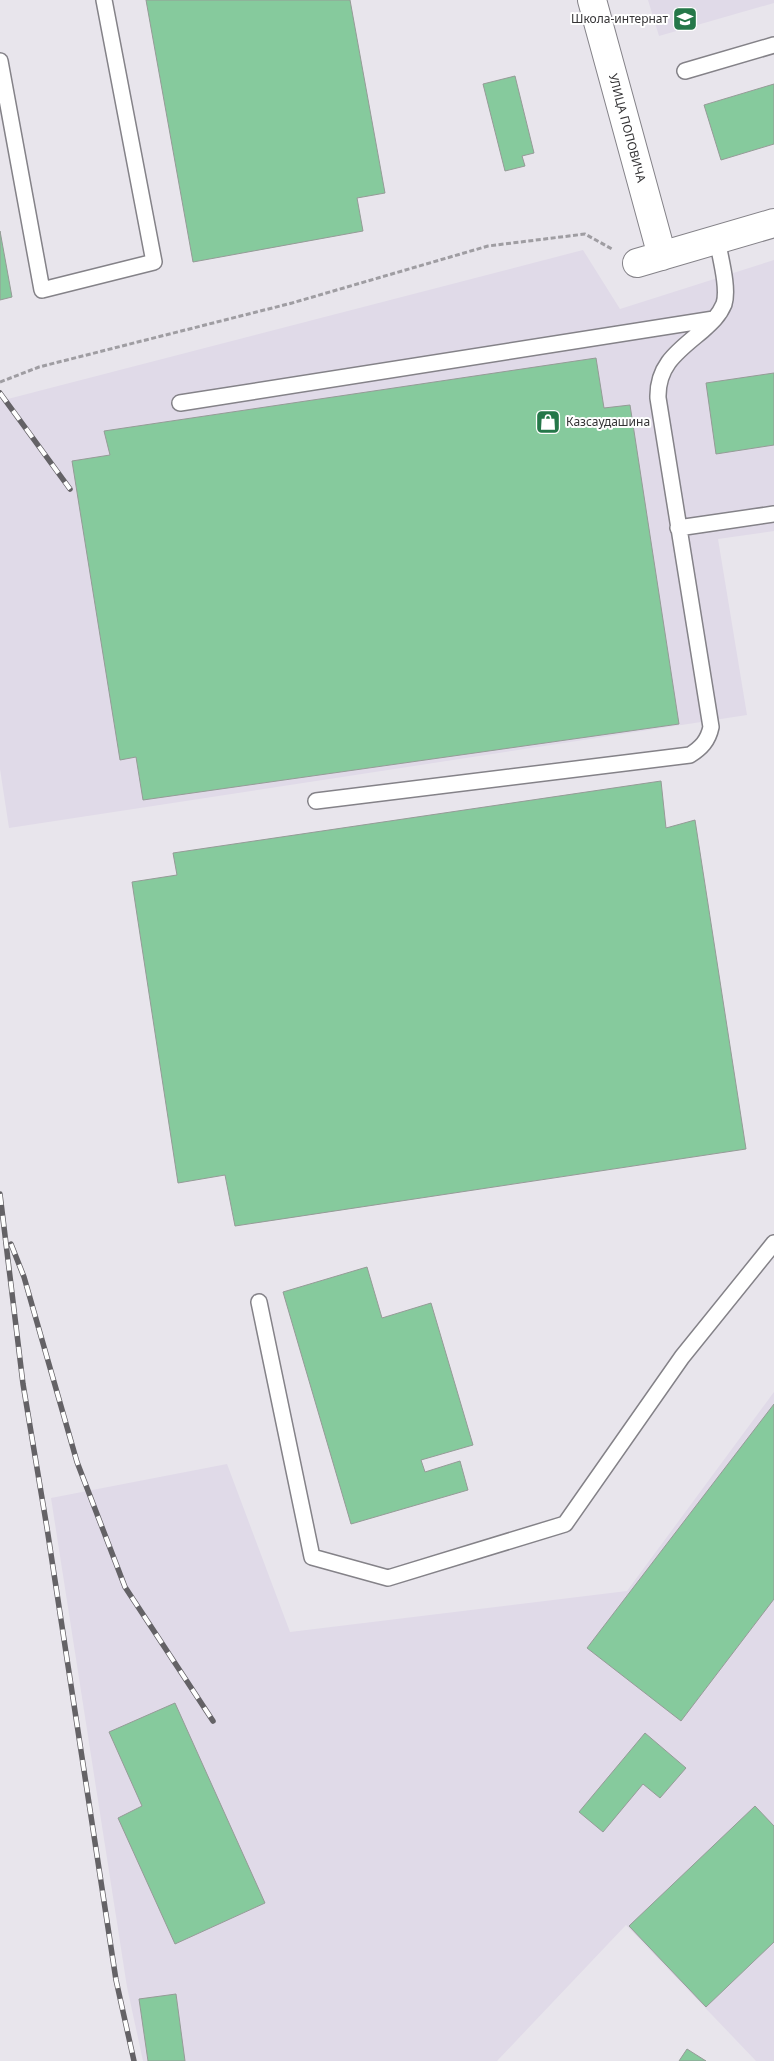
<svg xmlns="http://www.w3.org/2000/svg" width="774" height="2061" font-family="'Noto Sans',sans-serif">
  <rect width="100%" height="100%" fill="#e8e5ec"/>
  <path fill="#e0dae8" d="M648,0H774V3L659,36Z
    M583,250L620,309L774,260V531L718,539L747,715L9,828L0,769V401Z
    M774,1392V2061H756L626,1925L497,2061H143L127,1987L51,1498L227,1464L290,1632L627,1591Z"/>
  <path fill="#86ca9d" stroke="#959b97" d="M146,0H350L385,193L357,198L363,231L193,262Z
    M515,76L534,153L522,156L525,166L505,171L483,84Z
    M774,84V144L721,160L704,105Z
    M0,231L12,297L0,300Z
    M596,358L604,408L630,405L679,724L143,800L136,757L120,760L72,461L110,455L104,431Z
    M774,373V445L716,454L706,383Z
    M661,781L666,828L695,820L746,1149L235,1226L225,1175L178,1183L132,882L177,875L173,853Z
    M367,1267L382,1318L431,1303L473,1445L421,1460L425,1472L460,1461L468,1490L351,1524L283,1292Z
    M774,1404V1599L681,1721L587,1648Z
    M175,1703L265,1903L175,1944L118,1818L142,1806L109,1732Z
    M645,1733L686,1768L660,1798L643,1784L603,1832L579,1812Z
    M755,1806L774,1826V1942L706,2007L629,1926Z
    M176,1994L185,2061H148L139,1999Z
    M687,2049L706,2061H679Z"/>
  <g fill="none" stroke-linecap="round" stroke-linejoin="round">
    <defs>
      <path id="service" d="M0,61L42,290L154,262L104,0
        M685,71L774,45
        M180,403L714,319
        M678,528L774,514
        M316,801L690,755C701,748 708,741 711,727L658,398C657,365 678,351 702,331C711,323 719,316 724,304C729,288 720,257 717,239
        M259,1302L312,1557L388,1578L565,1524L682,1357L774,1243"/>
      <path id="minor" d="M592,0L662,256
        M637,263L774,223"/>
    </defs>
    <use href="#service" stroke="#848288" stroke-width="18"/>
    <use href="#minor" stroke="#848288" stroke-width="30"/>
    <path stroke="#9f9da2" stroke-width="3" stroke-dasharray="5 2.5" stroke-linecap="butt" d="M0,382L39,367L292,303L488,246L585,234L612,249"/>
    <use href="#service" stroke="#fff" stroke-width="15"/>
    <use href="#minor" stroke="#fff" stroke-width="28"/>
    <defs>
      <path id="rail" d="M0,393L70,489
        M0,1194L23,1384L47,1528L116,1980L134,2061
        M11,1244L24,1277L77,1462L125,1587L213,1721"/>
    </defs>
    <use href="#rail" stroke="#646266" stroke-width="5.5"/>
    <use href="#rail" stroke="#fff" stroke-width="4" stroke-dasharray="11" stroke-linecap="butt"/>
  </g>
  <defs>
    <symbol id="school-square" viewBox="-11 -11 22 22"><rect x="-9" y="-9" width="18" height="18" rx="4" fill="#257749" stroke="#fff"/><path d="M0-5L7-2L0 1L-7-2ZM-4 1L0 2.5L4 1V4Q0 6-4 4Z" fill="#fff"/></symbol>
    <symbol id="shop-square" viewBox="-11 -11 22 22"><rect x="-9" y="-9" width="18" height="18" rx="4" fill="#257749" stroke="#fff"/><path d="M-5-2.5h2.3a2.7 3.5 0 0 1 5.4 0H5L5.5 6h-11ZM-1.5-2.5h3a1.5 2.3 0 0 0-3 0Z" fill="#fff"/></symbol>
  </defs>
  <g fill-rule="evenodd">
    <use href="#school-square" x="671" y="5" width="28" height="28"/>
    <use href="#shop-square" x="534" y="408" width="28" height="28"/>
  </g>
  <g text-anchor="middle" stroke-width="4" stroke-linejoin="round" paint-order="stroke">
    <g font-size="12" fill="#353436" stroke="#fff" text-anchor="end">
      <text x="668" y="23">Школа-интернат</text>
      <text x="566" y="426" text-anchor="start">Казсаудашина</text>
    </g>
    <g font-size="12" fill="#353436" stroke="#fff">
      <text transform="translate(627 128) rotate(75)" y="4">УЛИЦА ПОПОВИЧА</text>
    </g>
  </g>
</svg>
